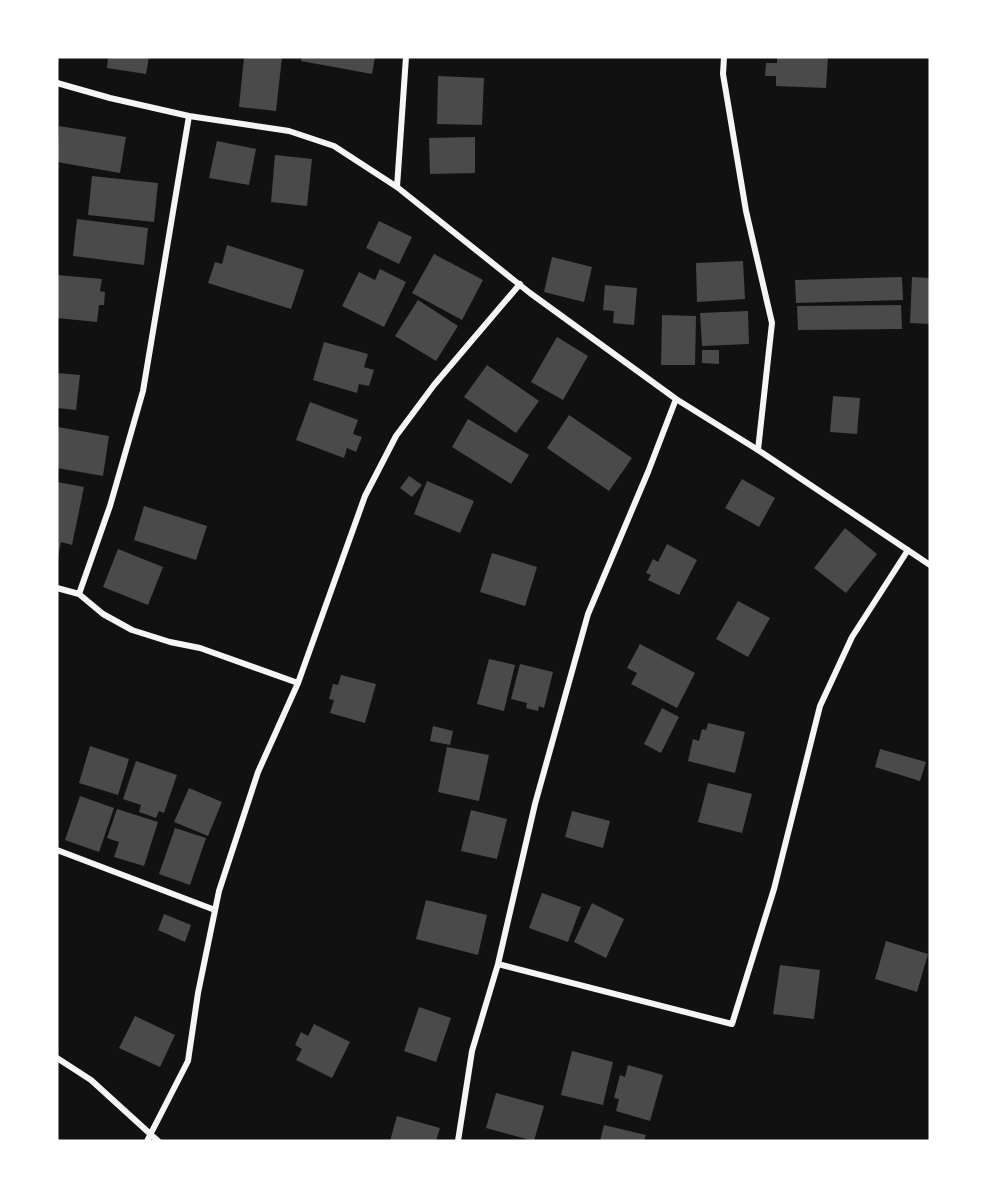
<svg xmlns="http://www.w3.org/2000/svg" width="987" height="1198" font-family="'Varela Round',sans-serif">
  <rect width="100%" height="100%" fill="#111"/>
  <path fill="#4a4a4a" d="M108,57H149L146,74L107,68Z
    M244,57H282L276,111L239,107Z
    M302,57H375L372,74L301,61Z
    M777,57H828L826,88L776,86V76H765L766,63H777Z
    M438,76L484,78L482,125L437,124Z
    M59,126L126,137L120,173L57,162Z
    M475,137V173L430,174L429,138Z
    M217,141L256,149L249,185L209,178Z
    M275,155L312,159L307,206L271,202Z
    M92,176L158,183L154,222L88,215Z
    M77,219L148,228L144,265L73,256Z
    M379,221L412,237L399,264L366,248Z
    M227,245L304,270L291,309L208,283L215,262L222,264Z
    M434,254L483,280L462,320L412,293Z
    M552,257L592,267L584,302L544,292Z
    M743,261L745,299L697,302L696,263Z
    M380,269L406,282L384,327L342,306L359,272L375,280Z
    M57,275L102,279L100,291L105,292L104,305H99L97,322L57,318Z
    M902,277L903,300L796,303L795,280Z
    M912,277L930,278V324L910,323Z
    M605,285L637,288L634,325L613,323L614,311L603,310Z
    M418,300L458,326L436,361L395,336Z
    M901,305L902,329L798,330L797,306Z
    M748,311L749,344L702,346L700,313Z
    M662,315L696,316L695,365H661Z
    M557,337L588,356L563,400L531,382Z
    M324,342L368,354L364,367L374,370L369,386L359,384L357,393L313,380Z
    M702,350H719V364L702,363Z
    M487,365L539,401L516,433L464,397Z
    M57,373L80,375L76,410L57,408Z
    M833,396L860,398L857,434L830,432Z
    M310,402L358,420L353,434L362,437L356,452L347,448L344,458L296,440Z
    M569,415L632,458L609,491L547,448Z
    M468,419L529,455L511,484L452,447Z
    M58,427L109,436L103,476L57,468Z
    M409,476L422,485L412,497L400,488Z
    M742,479L775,498L759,527L725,508Z
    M427,481L474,501L460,533L414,514Z
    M57,482L84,487L72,545L61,542L58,557Z
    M144,506L207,526L196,560L134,540Z
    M845,528L877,554L846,593L814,568Z
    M667,544L697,560L679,595L648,580L651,575L646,573L653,559L658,562Z
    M118,549L163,567L148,605L103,587Z
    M492,553L537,567L525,606L480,592Z
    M738,601L770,618L748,657L716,639Z
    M640,644L695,673L677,708L631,684L637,673L627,668Z
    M489,659L515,665L504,711L477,704Z
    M520,664L553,672L544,708L539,706L538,711L526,708L527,703L511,699Z
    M341,675L376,684L365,723L330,713L334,700L329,699L333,684L338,685Z
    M662,708L679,717L661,753L644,744Z
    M708,723L745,732L735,773L688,761L693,739L699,741L702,729L706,730Z
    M433,726L453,731L450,745L430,741Z
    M90,746L129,759L118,795L79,783Z
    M447,747L489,755L479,801L438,792Z
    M880,749L926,762L920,781L875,767Z
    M136,761L177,775L164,813L159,811L156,818L139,812L141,805L123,799Z
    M708,783L752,794L742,833L698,822Z
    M189,788L222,802L208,836L174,822Z
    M80,796L114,808L99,852L65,840Z
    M117,809L158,822L144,866L114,857L119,842L107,838Z
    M471,810L507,819L497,859L461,851Z
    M572,811L610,821L603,848L565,837Z
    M175,828L206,838L190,885L159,874Z
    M542,893L581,907L568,942L529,928Z
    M426,900L487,915L478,955L416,939Z
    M592,903L624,919L606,958L574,942Z
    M164,914L191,925L185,942L158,930Z
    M886,941L928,954L917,992L875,979Z
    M780,965L820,970L814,1019L773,1014Z
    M419,1007L451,1018L436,1062L404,1051Z
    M135,1016L175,1035L160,1067L119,1048Z
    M314,1024L350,1042L332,1078L296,1060L302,1049L295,1045L301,1032L308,1036Z
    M572,1051L613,1062L603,1105L561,1095Z
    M628,1065L663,1075L650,1121L616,1111L619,1099L614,1098L620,1075L625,1077Z
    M496,1093L544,1106L534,1141L486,1128Z
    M397,1116L440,1128L436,1141H390Z
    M604,1125L646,1135L644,1141H600Z"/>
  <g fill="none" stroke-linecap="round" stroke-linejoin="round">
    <path stroke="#f5f5f5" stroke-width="6" d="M724,57L723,74L746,211L772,323L758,450
      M57,83L110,98L189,116L289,131L334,146L397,187L530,293L676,399L758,450L930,565
      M397,187L406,57
      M57,588L79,594L103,614L132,630L170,642L200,648L298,683
      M79,594L110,506L143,391L189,116
      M57,850L215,910
      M498,964L732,1024L774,889L820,706L852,637L908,550
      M57,1058L91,1080L158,1141
      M147,1141L188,1061L198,993L219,891L258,772L298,683L365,496L396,436L434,385L520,284
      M458,1141L472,1051L498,964L535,804L588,614L648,472L676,399"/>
  </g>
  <rect width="987" height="1198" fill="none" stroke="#ffffff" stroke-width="117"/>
</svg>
